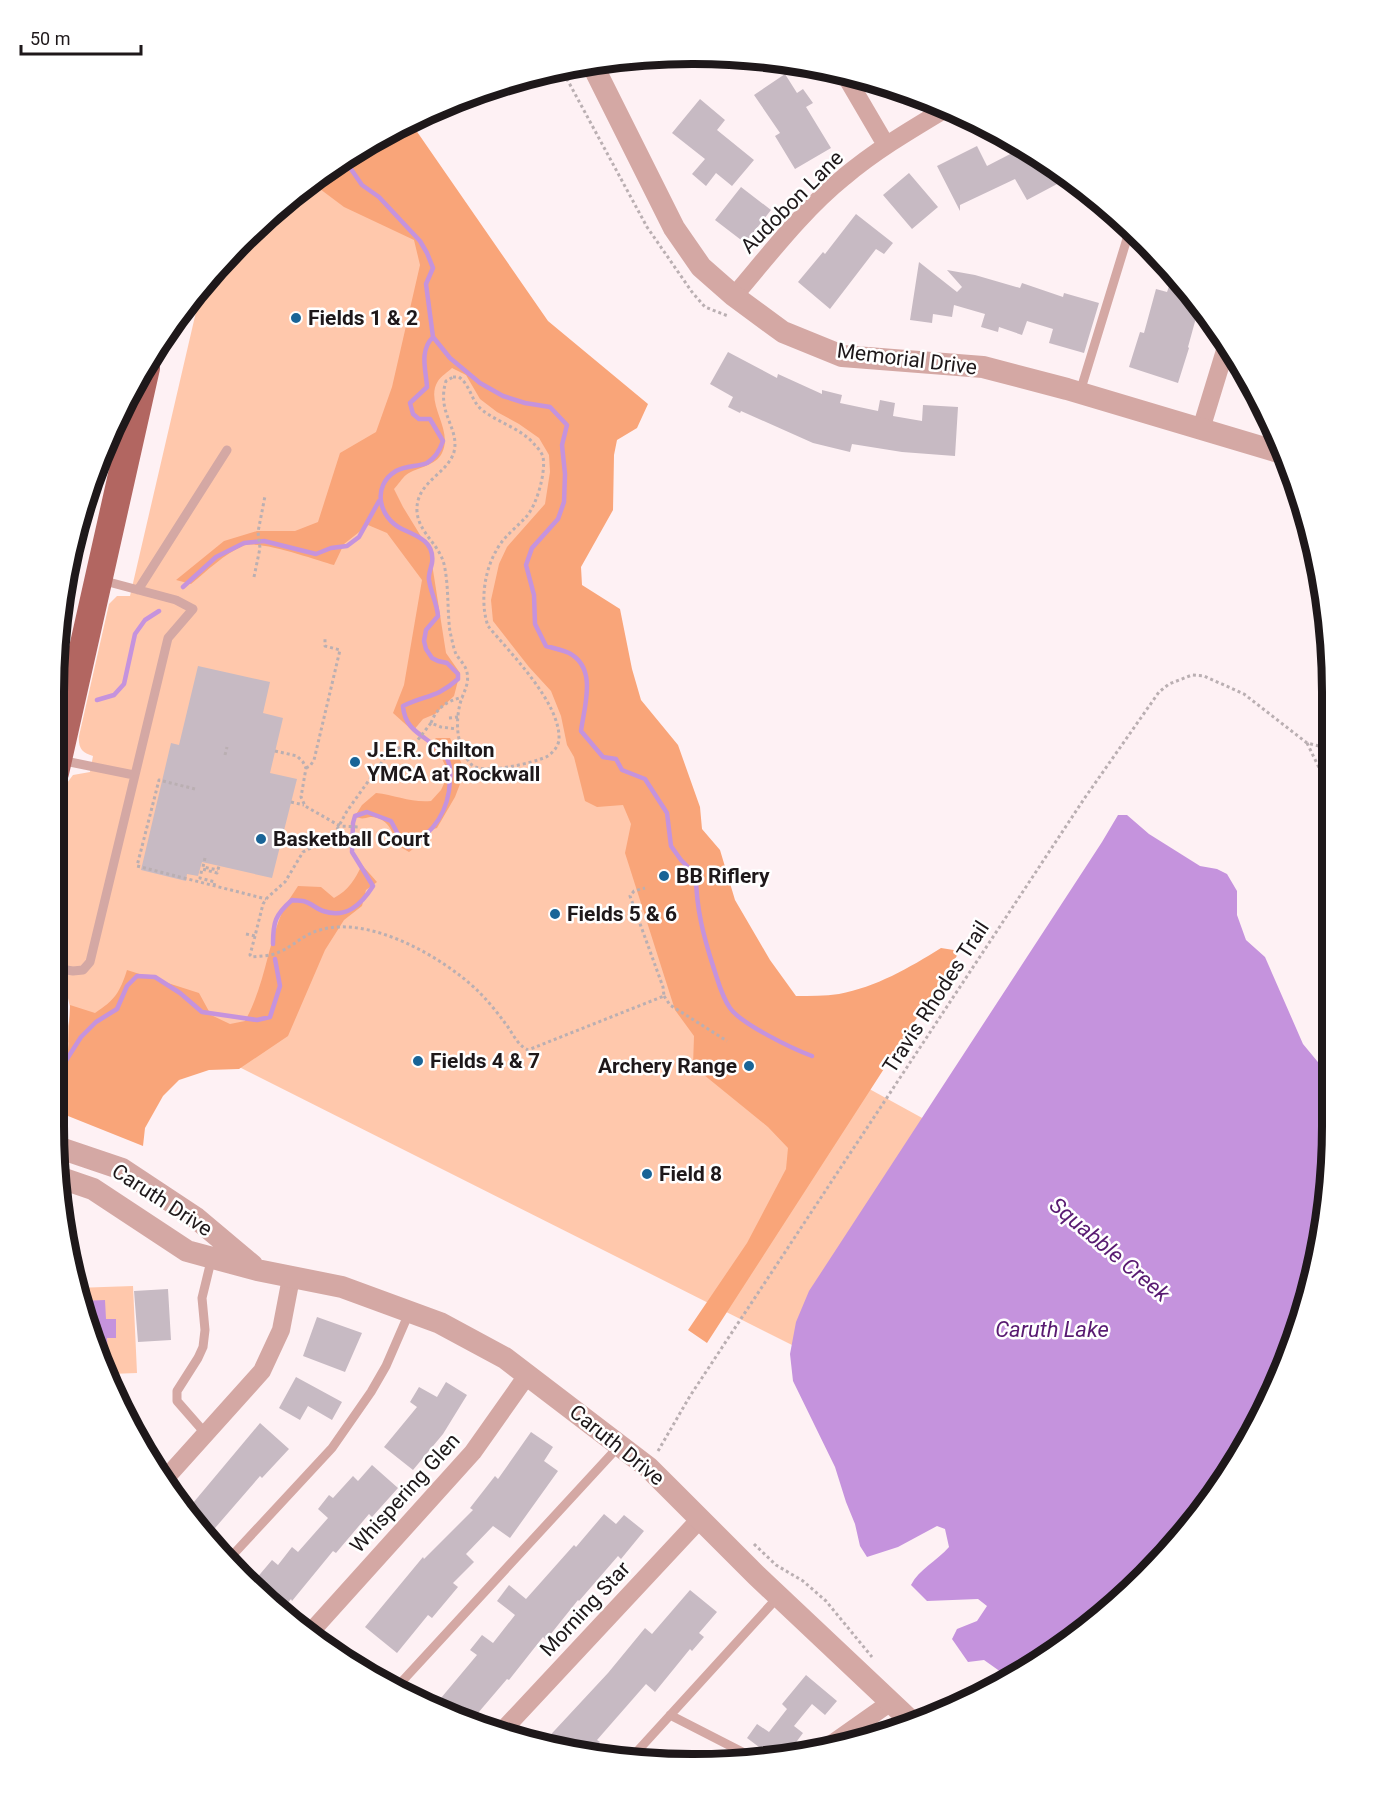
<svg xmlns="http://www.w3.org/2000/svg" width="1386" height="1819" font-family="Roboto,sans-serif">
  <rect width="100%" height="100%" fill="#fef1f4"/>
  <path fill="#ffc8ac" d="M346,157L430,246L563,418L553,513L651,794L684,987L924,1119L804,1351L116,1005L64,1046L71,1011L59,959L54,957L55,837L67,783L73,775L90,772L93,756C82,753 78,748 79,736L109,604L117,596H130L202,286L241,241L338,162Z
    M133,1286L137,1373L110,1374L75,1288Z"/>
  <path fill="#f9a579" d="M411,123L548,321L648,404L637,428L617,440L614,455L613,510L581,567L582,585L620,609L632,669L641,700L678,745L700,807L702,829L720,850L735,900L770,960L796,996C810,996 825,996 839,994C876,987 909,968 941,948L960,951L707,1343L688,1330L747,1243L786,1169L788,1148L768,1127L693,1066L694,1036L675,1010L625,853L631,824L623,805L597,807L585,801L574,757L567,745L561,716L551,691L529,667L493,621L491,600L499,564L507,547L545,504L550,472L549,455L539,438L519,424L497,412L480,399L466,375L452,368C448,372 441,376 438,381C424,403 454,429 442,453C436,466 417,467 406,475C402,478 398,485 394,489L403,507L430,551L446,653L460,673L454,696L435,714L423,719L413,731L393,713L404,685L422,580L387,533L368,525L344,544L334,565C316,560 259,539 243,546C224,554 207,571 191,584L176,580L224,541L257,531H295L318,522L340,453L376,432L392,387L420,265L414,240L344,207L312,183L338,162Z
    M436,738H450L465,771L455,797L437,828L424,832L417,846L409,852L397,845C394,832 386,816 370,817C364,818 362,820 355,816L362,805L376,793C395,795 412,803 431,801L441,790L449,773L441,757L428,746Z
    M362,865L377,882L366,890L362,906L344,920L325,950L288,1036L239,1069L209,1070L179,1080L163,1096L145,1128L143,1146L68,1116L54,1117V1079L68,1050L70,1005L95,1013C115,1000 120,992 127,970L199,993L211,1015L230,1024L245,1021C265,985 267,947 283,910C287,902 293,894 298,886L321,887L334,898C349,890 355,879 362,865Z"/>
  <path fill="#c593dd" d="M1118,815H1127L1149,834L1200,866L1217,869L1227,874L1237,891V915L1246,940L1265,957L1303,1044L1327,1073L1326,1210L1283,1370L1224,1481L1145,1578L1048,1657L1008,1677L984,1660L968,1662L952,1639L957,1629L977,1621L987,1606L978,1599L927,1601L911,1585C919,1569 937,1561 949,1547L945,1529L937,1526L898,1547L867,1557L860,1546L855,1524L846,1502L835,1467L793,1381L790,1354L796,1322L809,1291L1102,842Z
    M105,1300L106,1319H116V1338H107L108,1360H104L80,1301Z"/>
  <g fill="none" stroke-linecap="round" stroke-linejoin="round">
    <path stroke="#c593dd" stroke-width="4.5" d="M344,159L362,185L379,197L420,241L427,253L433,268L426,284L433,337L450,358L480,383L503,396L525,403L550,407L567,425L562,445L565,474L564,502L558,519L532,548L526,565L534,595L535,624L546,646C554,648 562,650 569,653C598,668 584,707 581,731L603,757L616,759L622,770L645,779L667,813L671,846L681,860L696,875C696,909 704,938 714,969C718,981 722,997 730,1008C741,1024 793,1049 812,1056
      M183,587L216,557L244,543L264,541L316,554L331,548L347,546L359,537L379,501
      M97,700L114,695L124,684L135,634L145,620L159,611
      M273,944C273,922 275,915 292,900C296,901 302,900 306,902C312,904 317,909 323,911C346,919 361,905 373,886L352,852L353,823L355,816L367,812L391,821L401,840L408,847C434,833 449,810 450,780C451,773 450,763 446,757C431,736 405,735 403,706C425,695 437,698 458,679V674L447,663L438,661L432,658L426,649L424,641L426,630L438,616C437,604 431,593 429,580C428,575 431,568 432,563C435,542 418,536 402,529C379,518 371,486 396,471C406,465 417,467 427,463C435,458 440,450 443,441L430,419H419L413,414L410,403L427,387C426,370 419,351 433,337
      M54,1084L58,1073L81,1037L96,1022L117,1009L127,986L137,976L155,977L180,993L202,1012L257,1020L270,1017L280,986L275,959"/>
  </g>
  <path fill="#c7bac3" d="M785,74L797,93L803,89L813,103L806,107L831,148L795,169L775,136L780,133L754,95Z
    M700,99L725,120L717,130L754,160L732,186L716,173L706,186L692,174L705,159L672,133Z
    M977,146L987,166L1022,148L1046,161L1059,183L1027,200L1015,179L960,205V211L937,166Z
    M909,173L938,207L912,229L883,195Z
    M741,187L771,210L745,243L715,220Z
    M856,214L893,243L884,254L876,249L830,309L798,282L823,252L825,254Z
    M919,262L957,292L962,287L947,270L975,275L1020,288L1022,283L1063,297L1064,293L1099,303L1084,353L1049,343L1053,329L1027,321L1022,335L999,327L998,332L981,327L985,314L954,305L952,317L933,314L932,323L910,320Z
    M1173,275L1199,307L1188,347L1189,348L1178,383L1129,367L1140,332L1144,333L1156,289L1167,292Z
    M728,352L777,378L778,374L822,394V390L842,395L840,403L878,411L880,400L895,403L893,416L922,421L923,405L958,407L955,456L902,452L852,444L850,452L813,443L741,411L740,413L728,407L733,397L710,384Z
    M198,666L270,682L263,713L283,718L270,773L297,779L272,878L202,862L198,876L187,874L186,881L141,870L171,743L179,745Z
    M168,1289L171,1340L138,1342L134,1291Z
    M317,1317L362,1333L345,1372L303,1356Z
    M296,1377L342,1402L332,1420L308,1406L300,1420L279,1408Z
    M446,1382L467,1395L443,1434L413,1470L384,1447L417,1407L410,1402L419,1387L437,1397Z
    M260,1423L289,1449L262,1478L260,1476L209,1535L188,1509Z
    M531,1432L553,1447L544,1461L558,1471L510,1538L493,1526L466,1554L474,1562L453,1583L458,1587L432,1618L428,1615L397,1653L365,1627L423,1557L424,1559L473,1510L470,1508L495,1476L498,1479Z
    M372,1465L398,1488L372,1517L369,1514L336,1553L333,1551L292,1601L291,1599L280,1612L250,1586L272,1560L278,1565L292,1547L298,1552L328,1518L318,1509L329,1495L333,1498L353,1476L358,1481Z
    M604,1514L616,1524L624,1515L644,1531L621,1559L618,1556L579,1601L578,1600L546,1640L543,1637L509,1680L507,1679L472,1720L463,1717L441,1698L477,1655L470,1650L482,1635L493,1643L515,1615L497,1601L509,1585L526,1599L574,1545L576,1547Z
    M690,1590L717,1612L699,1633L704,1637L692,1651L690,1649L655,1692L646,1684L597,1740L600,1742L589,1754L569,1753L542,1744L608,1673L645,1628L652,1634Z
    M806,1675L837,1701L825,1715L812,1704L794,1726L803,1733L788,1753L771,1756L747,1738L757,1724L769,1732L787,1709L782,1704Z"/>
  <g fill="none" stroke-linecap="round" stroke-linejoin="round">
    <path stroke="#baafb2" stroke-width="3" stroke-dasharray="3 3" stroke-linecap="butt" d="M561,68L647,227L692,292L705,307L728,316
      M453,377H459C471,386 471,401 482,410C499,423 522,429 535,445C538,448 542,453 543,457C546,472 537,505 526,517C516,528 503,537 496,551C484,572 480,603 488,626C510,653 561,703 559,740C558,747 552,754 546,757C532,763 481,776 471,764C457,748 455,724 460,704C463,692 471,683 466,669C464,664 459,659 456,654C453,647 452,639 450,632C447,609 449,586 444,564C439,544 419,533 417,512C415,482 447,475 454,452C460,428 436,413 446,381Z
      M254,577L260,548L258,532L265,496
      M449,718L458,717
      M431,723C437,707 447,701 463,697
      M1307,743L1327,784
      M275,751L297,756L303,762L306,768L301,797L305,806L340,826L359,827
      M225,755L227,747
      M306,768L310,766L314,760L340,650L325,646V637
      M1322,772L1327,759
      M195,789L159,780L137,866L266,899
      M291,802L304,805
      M205,858L203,867L218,870
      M214,886L215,882L200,878L202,869L217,873L219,866
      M246,934L255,936L263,904L267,898L285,882L303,852L328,839L335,833L347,811L387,755C395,748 402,746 413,746L431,723L441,727L457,729
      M255,936L250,955L252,957C260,956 272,956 279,952C294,946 302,935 320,930C369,915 443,957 478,991C487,1000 497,1012 505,1023C513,1033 516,1044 528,1050L664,996L663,987L630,896L634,891L645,888
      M664,996L670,1005L727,1041
      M658,1451L690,1396L1084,799L1159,692L1169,684L1192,675L1204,676L1244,694L1307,743L1319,746L1327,744
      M754,1544L776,1565L803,1581L826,1601L872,1657"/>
    <path stroke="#d4a8a4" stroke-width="9" d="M1080,392L1130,229
      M138,590L227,450
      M56,647L80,654
      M60,760L134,775
      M54,968L73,971L83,970L90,962L168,638L193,609L176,600L101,580
      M205,1433L177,1401V1391L198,1358L203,1347L205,1330L202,1298L212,1257
      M228,1560L332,1448L371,1392L386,1366L409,1313
      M395,1689L619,1446
      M670,1715L756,1759
      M632,1757L778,1597"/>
    <path stroke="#d4a8a4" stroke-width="18" d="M845,75L886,145
      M734,296C768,256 803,210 844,177C876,150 912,129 947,108
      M1201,429L1227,344
      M165,1479L262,1371L281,1330L291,1278
      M308,1635L473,1452L528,1374
      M503,1730L700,1519
      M830,1745L891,1702"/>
    <path stroke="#d4a8a4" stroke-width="22" d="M592,64L674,228L701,267L734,296L783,332L842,356L983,367L1067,389L1285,454
      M57,1147L122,1169L196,1218L252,1265
      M61,1178L93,1189L187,1251L257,1270L342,1287L440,1323L505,1358L649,1468L757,1576L914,1724"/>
    <path stroke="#b26661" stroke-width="28" d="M55,773L146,368"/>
  </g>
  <g fill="#196497" stroke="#fff" stroke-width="2">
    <circle cx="296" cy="318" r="6"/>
    <circle cx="355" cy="762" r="6"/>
    <circle cx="261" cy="839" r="6"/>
    <circle cx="664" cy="876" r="6"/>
    <circle cx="555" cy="914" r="6"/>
    <circle cx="418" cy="1061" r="6"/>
    <circle cx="749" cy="1066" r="6"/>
    <circle cx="647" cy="1174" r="6"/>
  </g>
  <g text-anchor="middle" stroke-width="5" stroke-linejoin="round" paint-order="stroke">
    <g font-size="21" fill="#1e181a" stroke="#fff">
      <text transform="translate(792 202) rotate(-45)" y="7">Audobon Lane</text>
      <text transform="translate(907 359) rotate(7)" y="7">Memorial Drive</text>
      <text transform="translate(936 997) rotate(-57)" y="7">Travis Rhodes Trail</text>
      <text transform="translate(162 1200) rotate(33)" y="7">Caruth Drive</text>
      <text transform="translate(617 1445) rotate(39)" y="7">Caruth Drive</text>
      <text transform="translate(405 1493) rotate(-48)" y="7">Whispering Glen</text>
      <text transform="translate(585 1609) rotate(-47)" y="7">Morning Star</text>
    </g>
    <g font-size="21" font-weight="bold" fill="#1e181a" stroke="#fff" text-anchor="start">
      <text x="308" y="325">Fields 1 &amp; 2</text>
      <text x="367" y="757">J.E.R. Chilton<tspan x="367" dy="24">YMCA at Rockwall</tspan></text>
      <text x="273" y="846">Basketball Court</text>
      <text x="676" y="883">BB Riflery</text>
      <text x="567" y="921">Fields 5 &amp; 6</text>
      <text x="430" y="1068">Fields 4 &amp; 7</text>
      <text x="737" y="1073" text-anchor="end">Archery Range</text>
      <text x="659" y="1181">Field 8</text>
    </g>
    <g font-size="22" font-style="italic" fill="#581a71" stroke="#fff">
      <text transform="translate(1110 1249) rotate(40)" y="8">Squabble Creek</text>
      <text x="1052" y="1337">Caruth Lake</text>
    </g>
  </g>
  <path d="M0 0H1386V1819H0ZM692 64H694A628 628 0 0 1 1322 692V1126A628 628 0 0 1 694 1754H692A628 628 0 0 1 64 1126V692A628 628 0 0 1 692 64Z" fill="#fff" fill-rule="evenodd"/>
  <path fill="none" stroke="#1e181a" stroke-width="8" d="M692 64H694A628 628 0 0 1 1322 692V1126A628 628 0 0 1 694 1754H692A628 628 0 0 1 64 1126V692A628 628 0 0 1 692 64Z"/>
  <path d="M21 45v9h120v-9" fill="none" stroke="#1e181a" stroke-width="3"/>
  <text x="30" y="45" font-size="18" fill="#1e181a" stroke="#ffffff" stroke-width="4.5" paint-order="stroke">50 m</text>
</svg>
